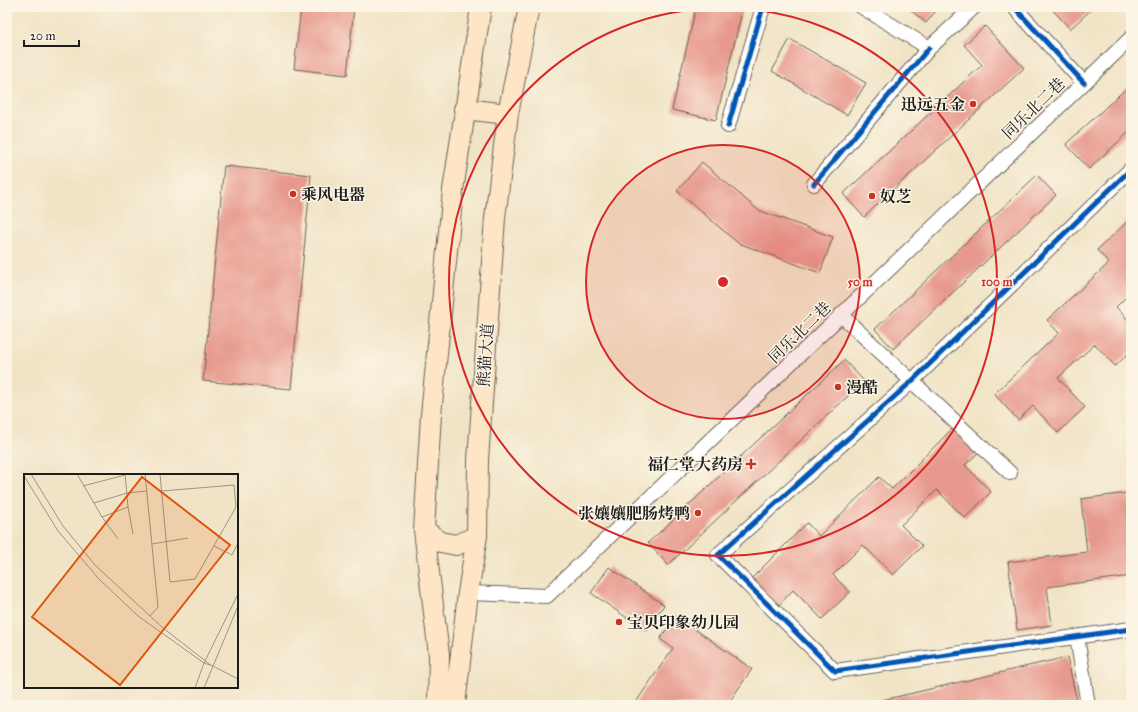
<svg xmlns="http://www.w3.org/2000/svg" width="1138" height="712" font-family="'IM FELL Great Primer','Noto Serif SC',serif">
  <rect width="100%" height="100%" fill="#fcf5e5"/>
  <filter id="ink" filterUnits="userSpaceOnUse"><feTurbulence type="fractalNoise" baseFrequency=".025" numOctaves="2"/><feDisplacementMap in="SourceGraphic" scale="8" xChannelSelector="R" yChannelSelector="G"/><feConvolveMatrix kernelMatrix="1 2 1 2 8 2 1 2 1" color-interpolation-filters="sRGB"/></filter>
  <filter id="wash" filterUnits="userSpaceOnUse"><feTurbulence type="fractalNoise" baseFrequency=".012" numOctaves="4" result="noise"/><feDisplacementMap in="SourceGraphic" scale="16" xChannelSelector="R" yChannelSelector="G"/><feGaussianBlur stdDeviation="0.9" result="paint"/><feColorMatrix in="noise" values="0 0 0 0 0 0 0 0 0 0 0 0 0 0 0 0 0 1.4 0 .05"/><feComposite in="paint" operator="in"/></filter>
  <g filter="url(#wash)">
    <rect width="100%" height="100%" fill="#f1e4c6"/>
    <g id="blocks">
      <path fill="#e7998d" d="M301,7H354L347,75L294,69Z
        M696,7H743L716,120L672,110Z
        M907,7H939L926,23Z
        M1050,7H1094L1070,29Z
        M985,26L1024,68L864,217L843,194L982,65L964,45Z
        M790,39L866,83L847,115L772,71Z
        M1131,84V130L1089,169L1066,144Z
        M702,162L758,210L833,237L820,273L738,243L677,191Z
        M224,166L311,175L291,389L203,381Z
        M1037,175L1056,195L893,349L875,329Z
        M1131,218V292L1116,307L1131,323V351L1115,366L1095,344L1058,378L1085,407L1058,433L1033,406L1018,420L994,394L1059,333L1047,320L1109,263L1097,250Z
        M844,360L864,381L668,565L648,543Z
        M955,426L980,451L965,465L991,492L965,518L937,490L901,525L922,546L893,575L863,545L833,575L850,592L822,619L793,590L778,606L751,579L807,523L819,536L879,477L892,489Z
        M1128,493L1131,513V576L1047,587L1052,625L1017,630L1008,562L1087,552L1081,499Z
        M609,567L664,605L646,631L591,593Z
        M676,616L752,669L727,705H634L673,648L660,639Z
        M1067,657L1078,705H866V704Z"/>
    </g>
  </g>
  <g filter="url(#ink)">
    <use href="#blocks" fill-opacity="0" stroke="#676258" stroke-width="1"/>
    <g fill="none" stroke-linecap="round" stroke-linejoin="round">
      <defs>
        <path id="street" d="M862,7L929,48L974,7
          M1014,7L1084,83
          M728,126L763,7
          M1131,169L912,381L718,555L835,671L1131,629
          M814,184L929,48
          M841,315L1010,473
          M468,593L547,596L1131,38
          M1077,637L1088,705"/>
        <path id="secondary" d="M464,109L508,114
          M424,530L441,542L456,545L477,536
          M438,705L439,655L424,530L431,415L453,190L481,7
          M455,705L468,593L477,536L478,460L495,218L508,114L529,7"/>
      </defs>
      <use href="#street" stroke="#676258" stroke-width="16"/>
      <use href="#secondary" stroke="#676258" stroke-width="22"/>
      <use href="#street" stroke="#fff" stroke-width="14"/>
      <use href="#secondary" stroke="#fde5c5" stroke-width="20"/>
      <defs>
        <path id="cycleway" d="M1014,7L1084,83
          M728,126L763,7
          M1131,169L912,381L718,555L835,671L1131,629
          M814,184L929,48"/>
      </defs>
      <use href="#cycleway" stroke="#fcf5e5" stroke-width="8"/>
      <use href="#cycleway" stroke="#0057b8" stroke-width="5"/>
    </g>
  </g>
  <circle cx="723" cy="282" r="137" fill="#d62828" fill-opacity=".12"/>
  <g fill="none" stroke="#d62828" stroke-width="2">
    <circle cx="723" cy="282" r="137"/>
    <circle cx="723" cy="282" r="274"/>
  </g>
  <g fill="#c8321e" stroke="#fcf5e5" stroke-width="1.5">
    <circle cx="973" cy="104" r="4"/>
    <circle cx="293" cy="194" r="4"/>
    <circle cx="872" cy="196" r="4"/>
    <circle cx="838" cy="387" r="4"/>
    <path d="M749 458h4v4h4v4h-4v4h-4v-4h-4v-4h4z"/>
    <circle cx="698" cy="513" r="4"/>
    <circle cx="619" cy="622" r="4"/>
  </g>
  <g text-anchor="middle" stroke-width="3" stroke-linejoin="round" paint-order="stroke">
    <g font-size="16" font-weight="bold" fill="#1c1c1c" stroke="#fcf5e5" text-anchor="start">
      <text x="965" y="110" text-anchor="end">迅远五金</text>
      <text x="301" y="200">乘风电器</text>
      <text x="880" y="202">奴芝</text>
      <text x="846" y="393">漫酷</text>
      <text x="743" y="470" text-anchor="end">福仁堂大药房</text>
      <text x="690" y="519" text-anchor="end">张孃孃肥肠烤鸭</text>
      <text x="627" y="628">宝贝印象幼儿园</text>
    </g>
    <g font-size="16" fill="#1c1c1c" stroke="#fcf5e5">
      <text transform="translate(1033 108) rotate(-44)" y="6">同乐北二巷</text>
      <text transform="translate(799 332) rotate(-44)" y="6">同乐北二巷</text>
      <text transform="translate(485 355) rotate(-86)" y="6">熊猫大道</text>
    </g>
  </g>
  <g transform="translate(24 474)">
    <rect width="214" height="214" fill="#f1e4c6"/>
    <path fill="none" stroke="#9c9482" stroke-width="1" d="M7,0L39,52L71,91L139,154L188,192M53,0L70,29L103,19L123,17M121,0L134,133L126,142M136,0L146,108L171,105L212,33L210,11L138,17M0,2L34,57L75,105L114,142L180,189L189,192M59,12L101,1M70,29L78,43L104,33L101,0M104,33L109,60M78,43L94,65M128,70L164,64M190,72L208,81L214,69M189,192L214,205M171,214L180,189L214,120M180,214L214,132"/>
    <path fill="#de560d" fill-opacity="0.15" stroke="#de560d" stroke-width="2" d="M118,3L206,71L96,211L8,143Z"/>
    <rect width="214" height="214" fill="none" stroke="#1c1c1c" stroke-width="2"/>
  </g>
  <circle cx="723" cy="282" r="6" fill="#d62828" stroke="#fcf5e5" stroke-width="2"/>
  <g font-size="12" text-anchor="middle" font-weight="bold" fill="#d62828" stroke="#fcf5e5" stroke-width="3" stroke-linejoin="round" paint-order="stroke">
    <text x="860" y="286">50 m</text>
    <text x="997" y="286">100 m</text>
  </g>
  <rect width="1138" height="712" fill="none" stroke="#fcf5e5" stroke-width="24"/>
  <path d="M24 40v6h55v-6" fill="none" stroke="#1c1c1c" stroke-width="2"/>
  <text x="30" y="40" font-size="12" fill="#1c1c1c" stroke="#fcf5e5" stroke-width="3" paint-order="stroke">20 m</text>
</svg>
